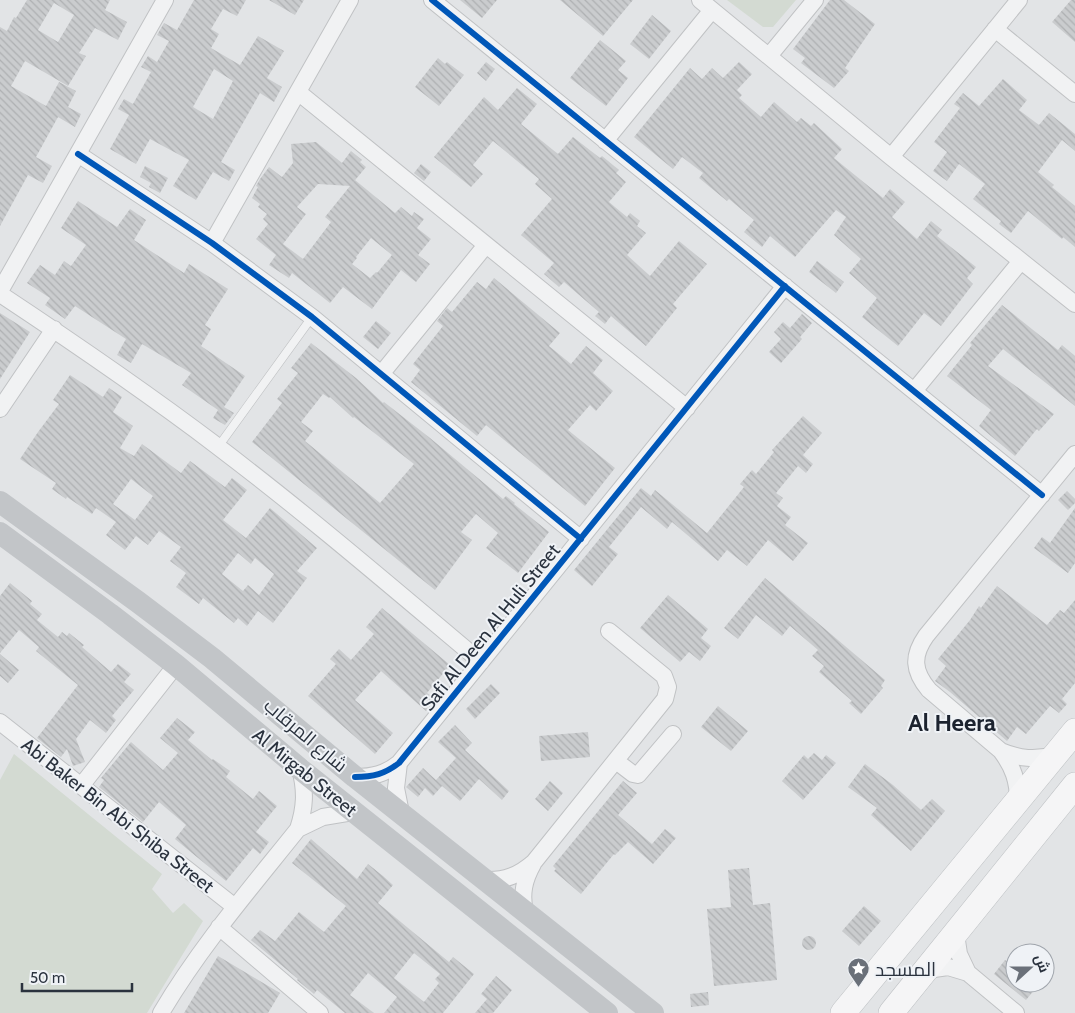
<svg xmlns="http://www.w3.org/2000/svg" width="1075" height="1013" font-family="Cabin,Cairo,sans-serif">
  <defs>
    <pattern id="building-back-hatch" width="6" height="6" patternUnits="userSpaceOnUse" patternTransform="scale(1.25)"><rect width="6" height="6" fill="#caccce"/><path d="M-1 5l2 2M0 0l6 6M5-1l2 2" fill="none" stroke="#aeb0b2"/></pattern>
  </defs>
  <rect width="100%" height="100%" fill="#e2e4e6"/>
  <path fill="#d3dad2" d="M727,0H796L773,27H763Z
    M14,754L162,874L152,889L173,913L184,903L203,921L147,1013H0V780Z"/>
  <path fill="url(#building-back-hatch)" fill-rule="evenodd" d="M27,0H110L105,10L127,22L118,40L95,28L79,53L86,56L68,86L25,61L11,86L46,106L59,82L76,91L68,107L81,114L75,127L58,117L36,157L52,166L43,183L28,175L0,226V27L7,31L14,17L16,18ZM54,3L74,15L58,42L38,30Z
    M194,0H246L237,16L223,9L211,29L219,34L211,48L240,65L258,36L284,51L267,78L282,87L274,102L260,93L221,162L235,170L229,181L213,172L196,200L173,186L189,160L150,139L136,164L110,149L129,115L118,109L124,99L133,104L151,72L141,67L148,56L157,62L169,41L157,35L164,23L177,30ZM214,69L233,81L213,119L193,107Z
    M269,0H304L295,15Z
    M460,0H497L482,18Z
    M560,0H633L603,36Z
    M830,0H844L875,24L845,68L849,71L834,88L801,63L805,58L793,49Z
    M1071,0H1075V42L1052,22Z
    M652,15L671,31L649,59L630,44Z
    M600,40L626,61L618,70L628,78L606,106L570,78Z
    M438,58L445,64L447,62L464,75L439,106L415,87Z
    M486,62L495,69L486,81L477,73Z
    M739,62L752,74L737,90L742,95L739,98L761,117L774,102L797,122L801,118L811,126L814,123L842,149L834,158L883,198L890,189L905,202L892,217L917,239L931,221L942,230L937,236L976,267L967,278L973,284L941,326L924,313L898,346L862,317L877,298L849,273L861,259L834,235L846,217L836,210L795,257L770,236L762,247L744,232L754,220L729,199L727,201L699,178L703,173L682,157L673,169L634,137L690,68L702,79L712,68L723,78Z
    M1003,79L1027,100L1019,110L1039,125L1049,113L1075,134V151L1062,140L1038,172L1054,185L1052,187L1075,206V247L1063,237L1062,239L1028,211L1011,233L999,224L1001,221L973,199L985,184L959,164L947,181L933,171L947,152L934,142L960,108L954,104L963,93L979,106Z
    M517,88L537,104L521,124L558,154L573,137L600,158L602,156L619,170L616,173L626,182L609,202L627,217L630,213L640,221L637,226L646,233L627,255L650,276L679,241L707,264L673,304L677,308L646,346L611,316L605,324L595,316L599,312L564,282L559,287L544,274L554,263L521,235L552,199L535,184L539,179L493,141L473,165L483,174L471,187L434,157L484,97L498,110Z
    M316,142L342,163L351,151L362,160L360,162L366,167L351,185L355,180L395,213L401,207L412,216L414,212L424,219L417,228L431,239L418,255L430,264L416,282L401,270L372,309L343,287L330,303L292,273L289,278L269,265L276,255L256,239L268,224L263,219L267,214L258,207L260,204L252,198L258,187L256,186L260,179L269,167L282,177L293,163L291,144ZM318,184L350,186L325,217L331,222L303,259L283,244L306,214L297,207ZM371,238L392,255L377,273L376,272L370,278L352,264L357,258L356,257Z
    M421,164L431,172L424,181L414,173Z
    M145,166L168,178L160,193L149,187L151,183L140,177Z
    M78,201L117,227L130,209L146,220L134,240L184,273L189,264L228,289L205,325L211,329L201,346L245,376L224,407L234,413L225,425L213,418L218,410L182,385L191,373L142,344L131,363L117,355L126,339L75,306L65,319L45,305L50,298L27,283L40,265L55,275L64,261L71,266L86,245L61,228Z
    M817,261L844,282L836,293L809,272Z
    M494,278L560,333L549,346L571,364L586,346L603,360L593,373L613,391L596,411L590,405L568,430L615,468L585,506L486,425L477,436L411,382L420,370L413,364L443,326L437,321L447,308L452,312L477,282L486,289Z
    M1002,305L1058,350L1062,345L1075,356V406L1003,349L988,366L1054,414L1039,431L1037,429L1015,456L979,426L991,410L947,376L972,345L970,343Z
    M0,313L30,332L0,379Z
    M802,314L812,323L800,337L802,339L781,363L769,352L781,339L774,332L783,322L790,328Z
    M376,321L391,333L378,349L363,337Z
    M311,343L356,378L383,403L384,402L430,438L503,499L506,496L515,503L514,504L549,532L518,573L486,548L498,533L476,514L461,532L472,540L435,590L252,442L282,403L277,399L298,373L291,368ZM323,394L329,398L330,397L353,418L354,417L414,464L380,503L305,441L313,431L301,422Z
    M70,375L103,397L109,388L122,397L113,412L133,426L120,448L134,456L142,444L181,473L190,461L225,487L232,478L247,490L223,520L246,538L270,508L317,548L297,571L307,578L273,623L258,611L247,626L238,618L234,623L203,598L199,604L176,587L186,573L170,561L181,547L159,531L148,545L136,536L125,550L106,535L116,522L96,508L92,514L67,497L66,499L52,489L56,483L20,459L38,432L59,404L53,400ZM131,479L153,496L135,520L113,504ZM238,553L251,564L255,558L274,574L259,595L248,585L243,591L222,574Z
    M803,416L822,433L803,455L813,464L806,473L798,466L776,493L783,498L777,506L791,517L785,525L808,543L793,561L768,540L747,566L727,550L718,561L672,522L667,529L641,507L609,547L618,554L592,586L574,570L641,488L651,496L655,490L707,533L744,487L740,484L752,470L756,474L774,452L772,450Z
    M1067,491L1075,499V503L1068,510L1058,500Z
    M1075,508V563L1068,573L1034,548L1042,537L1050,543Z
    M765,578L885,680L881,686L883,688L861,714L849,703L852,701L819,672L824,666L812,656L818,650L790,626L782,636L756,615L738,639L724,628Z
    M10,583L32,601L30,604L42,614L37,620L58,637L62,632L67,636L69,633L84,645L82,647L111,672L118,664L131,674L124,682L134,690L112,716L116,720L106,733L90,720L76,739L85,762L73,766L67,749L61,757L37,738L78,685L36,651L39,647L19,630L0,653V596Z
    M997,586L1047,625L1060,610L1064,613L1075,600V683L1062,699L1067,704L1059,713L1050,706L1026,734L1017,727L1007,741L950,692L935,681L946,666L938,659L970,620L979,606L981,608Z
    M668,595L708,629L701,638L711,646L700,661L689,652L680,662L640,628Z
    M382,608L450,665L427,693L436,699L426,711L381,671L355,700L393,733L375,754L308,696L336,664L330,659L339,649L351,660L374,634L366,627Z
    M0,654L19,670L8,683L0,676Z
    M491,684L500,693L475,719L466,709Z
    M718,706L748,731L731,751L701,727Z
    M177,718L195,732L188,740L212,760L213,759L230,771L226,777L253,799L259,791L277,806L256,832L269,842L260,854L253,848L226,881L175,839L186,825L159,802L143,822L99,787L104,780L101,778L131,742L163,770L178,753L160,738Z
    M455,725L472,743L465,750L509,791L502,800L479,779L460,801L442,786L433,796L425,788L418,797L406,787L423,768L436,780L456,758L438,742Z
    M588,732L590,757L541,761L539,736Z
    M814,753L822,760L826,755L836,763L803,800L782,781L804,755L808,759Z
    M865,764L893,785L921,810L932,799L945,811L911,851L871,815L877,808L848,787Z
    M550,781L563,793L548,811L535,799Z
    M623,781L637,793L618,815L652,844L665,829L676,838L653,864L628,842L615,855L614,854L581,894L554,871L556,869L553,866Z
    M311,839L357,879L368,864L383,876L393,885L378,903L449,962L453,957L474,974L443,1013H384L397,997L368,973L350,995L374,1013H345L317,990L314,994L297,980L298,979L251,940L260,930L275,941L299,912L324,932L346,906L292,863ZM414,953L440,974L435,979L439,983L424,1002L394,978Z
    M749,868L753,905L770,903L777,980L714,986L707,909L731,907L728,870Z
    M864,906L881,921L859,946L842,931Z
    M802 943a7 7 0 1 1 14 0a7 7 0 1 1-14 0Z
    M218,956L280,993L268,1013H184Z
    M1005,960L1015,968V983H1040L1026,1000L994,974Z
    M496,976L512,990L493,1013H475L487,999L481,994Z
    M708,992L709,1005L691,1007L690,994Z"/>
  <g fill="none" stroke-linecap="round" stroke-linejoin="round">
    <defs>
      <path id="service" d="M218,447L312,317"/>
      <path id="minor" d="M432,0L1042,495
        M700,0L891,157L1075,304
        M995,29L1075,94
        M769,56L815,0
        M298,92L687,408
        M605,141L712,10
        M78,154L212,243L312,317L581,539
        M891,157L1019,0
        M212,243L350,0
        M0,291L165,0
        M0,294C74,343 147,393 217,446C308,515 394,589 481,662
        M382,373L486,245
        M914,391L1021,261
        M0,409L54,329
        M0,722L235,907
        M1001,751C1020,759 1035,760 1055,755
        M616,761L633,774L638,775L673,734
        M399,763L396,788L401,813
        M355,777C373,777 385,774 399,763L785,286
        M81,786L176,665
        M1018,801C1018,781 1013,767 1001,751L929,690C913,671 912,656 926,636L1075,454
        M298,829L323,817L353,812
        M485,880C505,881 519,875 534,862L665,699L668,687L664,676L609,631
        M525,912C521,894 524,880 533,864
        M219,927L320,1013
        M956,934L959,954L968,973
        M927,970L948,967L968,973L1016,1013
        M161,1013C200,947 250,889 298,829C305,808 306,791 300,769"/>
      <path id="primary" d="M843,1013L1075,731
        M891,1013L1075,785"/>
    </defs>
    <use href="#service" stroke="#c0c2c4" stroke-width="9"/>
    <use href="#minor" stroke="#c0c2c4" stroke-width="18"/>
    <use href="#primary" stroke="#bec1c4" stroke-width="26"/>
    <use href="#service" stroke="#f1f2f3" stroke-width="8"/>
    <use href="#minor" stroke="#f1f2f3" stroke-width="16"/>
    <path stroke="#c2c5c8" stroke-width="22" d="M0,502L138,602L212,658L355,777L653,1013
      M0,533L110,614L176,665L300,769L607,1013"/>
    <use href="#primary" stroke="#f5f5f6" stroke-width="25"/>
    <defs>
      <path id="cycleway" d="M432,0L1042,495
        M78,154L212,243L312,317L581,539
        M355,777C373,777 385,774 399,763L785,286"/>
    </defs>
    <use href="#cycleway" stroke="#eff2f6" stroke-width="9"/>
    <use href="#cycleway" stroke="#0057b8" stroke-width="6"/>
  </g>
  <defs>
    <symbol id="sight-pin" viewBox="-11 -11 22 30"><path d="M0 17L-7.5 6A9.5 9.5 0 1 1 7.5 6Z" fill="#6a7079" stroke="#eff2f6"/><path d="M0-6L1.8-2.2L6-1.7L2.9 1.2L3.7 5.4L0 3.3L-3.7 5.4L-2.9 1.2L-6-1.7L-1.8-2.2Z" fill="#fff"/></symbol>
  </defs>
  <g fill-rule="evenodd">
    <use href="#sight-pin" x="846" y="956" width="25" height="34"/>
  </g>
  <g text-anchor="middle" stroke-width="4" stroke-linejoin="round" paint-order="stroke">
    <g font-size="19" fill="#2a323e" stroke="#eff2f6">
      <text transform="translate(490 627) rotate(-51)" y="7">Safi Al Deen Al Huli Street</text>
      <text transform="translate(306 735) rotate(40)" y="7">شارع المرقاب</text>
      <text transform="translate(305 772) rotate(39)" y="7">Al Mirgab Street</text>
      <text transform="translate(118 815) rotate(38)" y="7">Abi Baker Bin Abi Shiba Street</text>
    </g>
    <g font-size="19" fill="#2a323e" stroke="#eff2f6" text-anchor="start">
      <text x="875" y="976">المسجد</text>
    </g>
    <g font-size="24" font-weight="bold" fill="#1c232f" stroke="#eff2f6">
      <text x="952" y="731">Al Heera</text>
    </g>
  </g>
  <g transform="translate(1030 968) rotate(69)"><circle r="24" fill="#eff2f6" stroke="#a0a5ac"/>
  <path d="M0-4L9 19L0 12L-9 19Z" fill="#6a7079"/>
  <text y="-8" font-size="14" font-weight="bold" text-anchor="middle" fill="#2a323e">ش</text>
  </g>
  <path d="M22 983v8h110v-8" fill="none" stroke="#2a323e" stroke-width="2.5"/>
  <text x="30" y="983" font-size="15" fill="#2a323e" stroke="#eff2f6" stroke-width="4" paint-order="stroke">50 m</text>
</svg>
